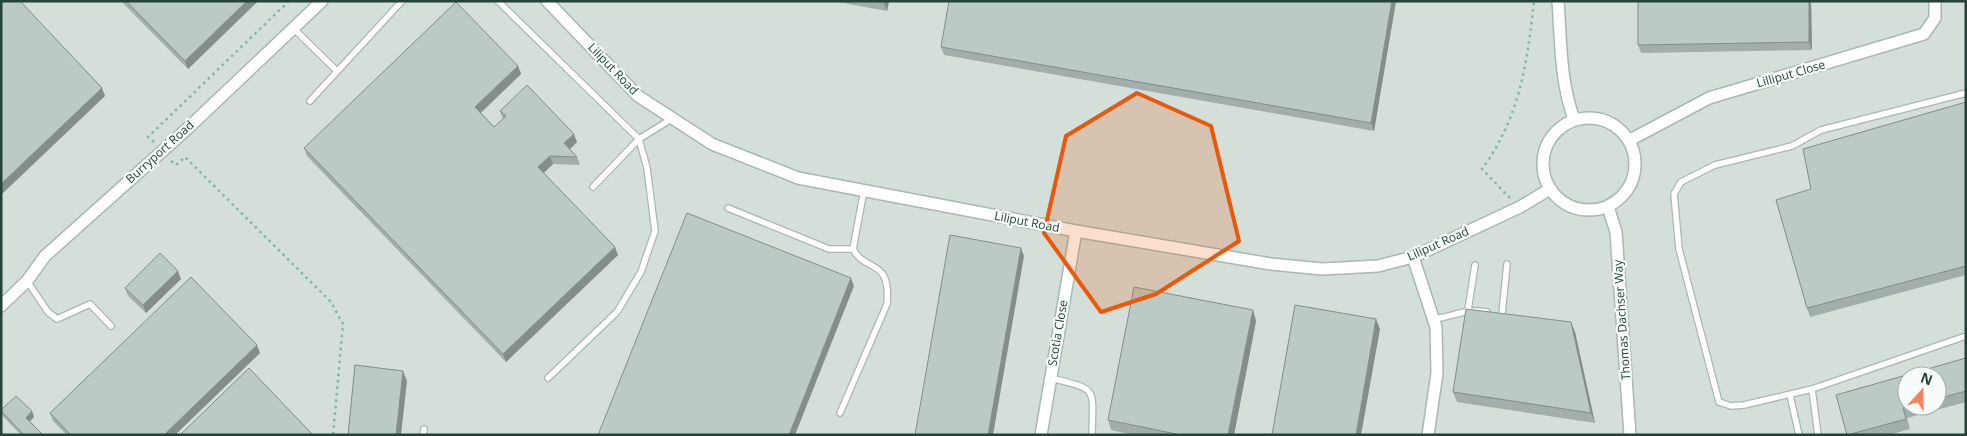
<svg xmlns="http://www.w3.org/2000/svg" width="1967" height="436" font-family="'Open Sans',sans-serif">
  <rect width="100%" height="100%" fill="#e6efeb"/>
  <path fill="#d4dfda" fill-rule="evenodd" d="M1,1H1966V435H1ZM1907,376H1937V406H1907Z"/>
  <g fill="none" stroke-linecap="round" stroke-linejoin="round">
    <defs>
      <path id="lane" d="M498,1L639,139L647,168L655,231L641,272L617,312L548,378
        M293,28L337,71
        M1966,93L1821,130L1792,146L1715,165L1681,182L1674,194L1679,249L1719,402L1731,406L1744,405L1812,389L1966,336
        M310,101L402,1
        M593,187L639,139L673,118
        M728,208L829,249H853
        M27,281L48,312L57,319L90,304L111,326
        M1468,310L1475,265
        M1502,314L1507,264
        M1434,319C1455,316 1466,308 1487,312
        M1051,378C1098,390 1093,386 1092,435
        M1812,389L1818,435
        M1790,395L1799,435
        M840,413L887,304C891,257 865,273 853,249L864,190
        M423,435L424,429"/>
      <path id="street" d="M547,1L638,96L712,144L798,178L1076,231L1271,264L1322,269L1378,266L1413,257L1520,207L1550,189
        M1558,1C1561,42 1560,81 1574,119
        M1543 164a46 46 0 1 1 92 0a46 46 0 1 1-92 0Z
        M1630,140L1709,98L1924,34L1935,18V1
        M1608,207L1616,232L1630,435
        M1413,257L1436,327L1437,373L1428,435
        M1,306L27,281L45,256L187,129L322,1
        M1041,435L1076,231"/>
    </defs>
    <use href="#lane" stroke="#a8b8b2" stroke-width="8"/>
    <use href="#street" stroke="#a8b8b2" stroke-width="14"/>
    <path stroke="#86b3a5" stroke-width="2.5" stroke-dasharray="2.5 4" stroke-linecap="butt" d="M154,142L148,137L289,1
      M171,161L176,165L185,157L331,302L343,324L333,435
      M1510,198L1482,169C1520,117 1527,64 1534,1"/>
    <use href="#lane" stroke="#fff" stroke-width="5.5"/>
    <use href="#street" stroke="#fff" stroke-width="11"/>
  </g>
  <path fill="#a1aea9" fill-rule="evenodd" d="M121,1H258L188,69Z
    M832,1H889L887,11Z
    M1396,1L1374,131L944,55L941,47Z
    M1811,1L1812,50L1641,53L1638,45Z
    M518,66L521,74L481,113L494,127L503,119L500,111L577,142L569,149L577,157L580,165L553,164L544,173L618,255L506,362L307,156L304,148Z
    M1966,102V275L1810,317L1807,308L1811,189Z
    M181,279L146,313L128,296L125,288Z
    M1253,310L1256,321L1234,435H1133L1111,430L1108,420Z
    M1575,332L1595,423L1457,402L1453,392Z
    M260,353L175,435H67L53,421L50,413Z
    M1966,358V402L1907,418L1910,429L1889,435H1847L1836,395ZM1907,376H1937V406H1907Z
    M1,410L32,411L34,417L30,421L43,435H21L3,416Z"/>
  <path fill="#838d89" d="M247,1H258L188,69L185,61Z
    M884,1H889L887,11L884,3Z
    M1392,1H1396L1374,131L1371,123Z
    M1809,1H1811L1812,50L1809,42Z
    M518,66L521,74L478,115L475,107Z
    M102,88L105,96L1,195V184Z
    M574,134L577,142L567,152L564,143Z
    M550,156L553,164L541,175L538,167Z
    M615,247L618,255L506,362L503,354Z
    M1021,248L1024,256L993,435H988Z
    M178,271L181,279L146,313L143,305Z
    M851,278L854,286L795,435H789Z
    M1253,310L1256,321L1234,435H1228Z
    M1376,319L1380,329L1361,435H1356Z
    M1571,322L1575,332L1595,423L1591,413Z
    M257,345L260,353L175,435H164Z
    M403,371L407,381L401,435H396Z
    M32,411L34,417L28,423L26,418Z"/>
  <path fill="#bbcac4" stroke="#838d89" d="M1,1H20L102,88L1,184Z
    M126,1H247L185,61Z
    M873,1H884V3Z
    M949,1H1392L1371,123L941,47Z
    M1638,1H1809V42L1638,45Z
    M456,2L518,66L475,107L494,127L506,116L500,111L527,85L574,134L564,143L577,157L550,156L538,167L615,247L503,354L304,148Z
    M1966,102V266L1807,308L1776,200L1811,189L1803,149Z
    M687,213L851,278L789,435H598Z
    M950,235L1021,248L988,435H915Z
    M160,253L178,271L143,305L125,288Z
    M191,277L257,345L164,435H71L50,413Z
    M1134,287L1253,310L1228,435H1181L1108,420Z
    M1295,305L1376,319L1356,435H1272Z
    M1466,309L1571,322L1591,413L1453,392Z
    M1966,358V391L1937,399V376H1907V406H1909L1903,408L1906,419L1847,435L1836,395Z
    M355,365L403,371L396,435H348Z
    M249,368L313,435H180Z
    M16,396L32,411L26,418L43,435H24L1,411V410Z"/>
  <path fill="#e8590c" fill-opacity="0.2" stroke="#e8590c" stroke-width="4" stroke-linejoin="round" d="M1137,93L1211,126L1239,241L1156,294L1101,312L1044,233L1066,136Z"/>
  <g text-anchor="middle" stroke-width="4.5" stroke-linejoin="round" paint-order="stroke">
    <g font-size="12" fill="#24423a" stroke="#f7fbf9">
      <text transform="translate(613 69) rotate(46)" y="4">Liliput Road</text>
      <text transform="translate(1791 74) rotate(-16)" y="4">Lilliput Close</text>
      <text transform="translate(160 152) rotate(-42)" y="4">Burryport Road</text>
      <text transform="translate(1027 222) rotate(11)" y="4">Liliput Road</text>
      <text transform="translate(1438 244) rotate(-24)" y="4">Liliput Road</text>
      <text transform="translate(1622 320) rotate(-94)" y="4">Thomas Dachser Way</text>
      <text transform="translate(1058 333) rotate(-80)" y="4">Scotia Close</text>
    </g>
  </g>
  <rect width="1967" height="436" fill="none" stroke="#24423a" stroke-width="5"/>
  <g transform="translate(1922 391) rotate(21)"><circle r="24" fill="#f7fbf9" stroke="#a3b1ad"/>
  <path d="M0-4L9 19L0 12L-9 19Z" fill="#f4845f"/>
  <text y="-8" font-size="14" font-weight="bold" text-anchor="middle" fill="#24423a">N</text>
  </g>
</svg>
